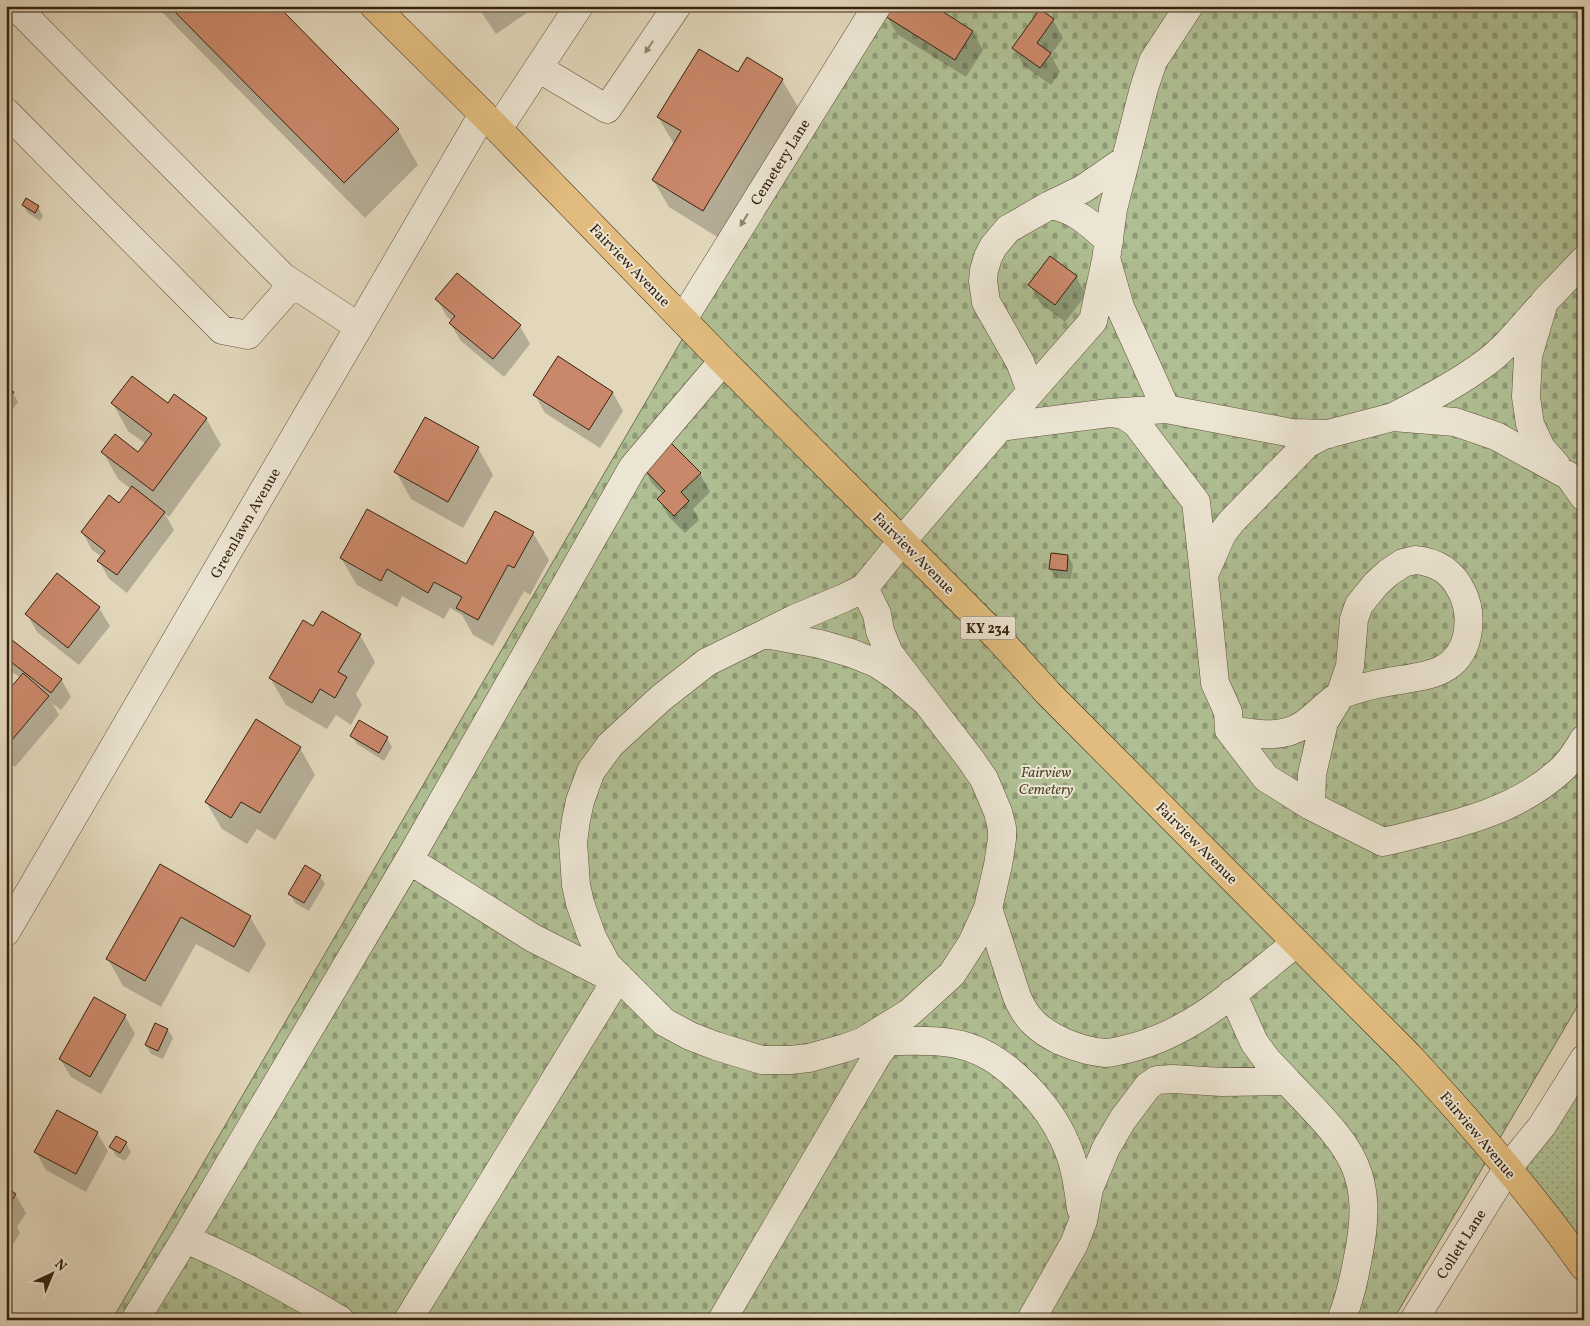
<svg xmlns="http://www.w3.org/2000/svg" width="1590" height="1326" font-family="Vollkorn,serif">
  <defs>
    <pattern id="cemetery-stones" width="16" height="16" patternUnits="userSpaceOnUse" patternTransform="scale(1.25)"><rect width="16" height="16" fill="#afbf93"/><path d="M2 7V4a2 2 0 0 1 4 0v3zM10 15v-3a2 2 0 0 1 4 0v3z" fill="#8f9b76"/></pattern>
    <pattern id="park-dots" width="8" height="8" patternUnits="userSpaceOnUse" patternTransform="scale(1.25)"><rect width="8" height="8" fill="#afbf93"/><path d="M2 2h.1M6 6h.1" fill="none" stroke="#8f9b76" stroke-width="1.8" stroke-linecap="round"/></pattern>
  </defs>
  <rect width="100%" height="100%" fill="#e2d7bb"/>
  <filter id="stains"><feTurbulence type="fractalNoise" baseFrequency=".004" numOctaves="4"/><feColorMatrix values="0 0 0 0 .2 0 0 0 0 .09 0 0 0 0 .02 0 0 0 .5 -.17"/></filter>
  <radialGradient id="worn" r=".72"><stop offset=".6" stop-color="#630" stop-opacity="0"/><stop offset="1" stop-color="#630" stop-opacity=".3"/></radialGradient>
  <path fill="url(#cemetery-stones)" stroke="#727050" d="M876,6H1584V995L1393,1320H112Z"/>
  <path fill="url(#park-dots)" stroke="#727050" d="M1584,1046V1277L1507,1169Z"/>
  <path fill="#0003" d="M156,6H276L398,130L418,165L365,218Z
    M477,6H537L496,34Z
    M887,16L973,32L983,50L966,77L897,34Z
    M1053,20L1063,38L1051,55L1060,72L1051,85L1024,66L1013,48Z
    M738,74L782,80L798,107L719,238L669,207L653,180L674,144L658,117Z
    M23,205L38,207L43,216L40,221L28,213Z
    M1076,277L1086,295L1065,322L1040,303L1030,285Z
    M437,299L520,326L530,344L504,377L461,341L450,323L452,321L447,317Z
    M559,358L613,393L623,411L600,448L545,413L535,395Z
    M6,388L13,393L18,402L8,416L6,415Z
    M113,404H168L206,418L221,445L169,517L165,514L174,530L127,593L109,579L99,561L102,557L92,550L82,532L120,504L131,489L118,479L103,452L139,454L146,444L128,431Z
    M667,441L700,474L710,492L693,509L699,520L685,533L669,517L659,499L663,495L652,483L642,465Z
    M478,448L493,475L463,528L411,499L396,472Z
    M533,533L549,560L530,595L524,591L493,646L473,635L462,615L450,608L444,619L402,596L397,607L357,585L341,558L466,566Z
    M1068,556L1073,565L1071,579L1056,578L1050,569Z
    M99,608L110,626L79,665L37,632L27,614Z
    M313,628L360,635L375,662L356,694L362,705L351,725L336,715L327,729L286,705L270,678Z
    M6,648L61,679L71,697L61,710L52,703L59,715L15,767L6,759V695L21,678L12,672L6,661Z
    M352,736L387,738L392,747L384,761L357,744Z
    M300,748L315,775L275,840L257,829L247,844L222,829L206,802Z
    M160,866L250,917L266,944L249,973L196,944L161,1007L123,986L108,959Z
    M320,876L325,884L309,911L295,903L290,894Z
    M125,1016L135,1034L101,1094L71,1077L60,1059Z
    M168,1030L173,1038L163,1059L151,1054L146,1045Z
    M97,1133L108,1151L86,1192L46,1170L36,1152Z
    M126,1143L131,1152L125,1161L116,1156L111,1147Z
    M6,1189L15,1194L26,1213L17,1227L20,1233L6,1255Z"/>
  <path fill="#ca886a" stroke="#36220e" d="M169,6H278L399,129L344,183Z
    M891,6H934L973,31L955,60L885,16Z
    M1040,9L1054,19L1037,43L1051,53L1040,68L1012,48Z
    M699,49L738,72L747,57L783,79L703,211L652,180L681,131L657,117Z
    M26,198L39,206L35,213L22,205Z
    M1050,256L1077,276L1055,305L1028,285Z
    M457,273L521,325L493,359L449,323L455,316L435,299Z
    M558,356L613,392L589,430L533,395Z
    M132,376L168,403L174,394L207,418L153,491L101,452L115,434L138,452L152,434L111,403Z
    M6,387L14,392L6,403Z
    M425,417L479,447L448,502L394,472Z
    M667,439L701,473L681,492L689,501L674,516L657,499L665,491L640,465Z
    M132,486L165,512L117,575L97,561L105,551L81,532L109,495L119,503Z
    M367,509L466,564L495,511L534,532L514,568L508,565L478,620L456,608L462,597L434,582L428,593L387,569L381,581L340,558Z
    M1051,553L1068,555L1067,571L1049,569Z
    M57,573L100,607L68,648L25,614Z
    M322,611L361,634L338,672L347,677L335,698L320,689L312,703L269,678L303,620L313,626Z
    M12,640L62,679L51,693L6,658V646Z
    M23,673L49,696L6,747V693Z
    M256,719L301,747L260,813L241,802L231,818L205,802Z
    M359,720L388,737L379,753L350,736Z
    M160,864L251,916L234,947L181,917L145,981L106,959Z
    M305,865L321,875L304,903L288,894Z
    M94,997L126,1015L90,1077L59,1059Z
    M155,1023L168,1029L158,1051L145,1045Z
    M57,1110L98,1132L76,1174L34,1152Z
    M116,1136L127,1142L120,1153L109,1147Z
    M6,1187L16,1194L6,1210Z"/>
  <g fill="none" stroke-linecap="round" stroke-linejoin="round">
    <defs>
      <path id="minor" d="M15,6L283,277L359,327
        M538,68L607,109L677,6
        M6,112L222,330L248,335L293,284
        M498,129L579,6
        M1050,205L1083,189L1125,160
        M1107,262L1120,307L1166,409
        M683,319L877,6
        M1031,391L1020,362L986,302L983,281L984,270L988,257L993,247L1008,229L1050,205C1075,209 1091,224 1109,241
        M1111,413L1124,415L1136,423L1196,502L1204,574
        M1393,417C1423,402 1457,384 1484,364C1505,349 1522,327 1539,308
        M1000,427L1093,321L1106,260L1113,209L1144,88L1153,61L1189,6
        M1556,465L1541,448L1530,424L1526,397L1528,356L1544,302L1584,260
        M1415,560C1437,562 1452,571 1462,592C1469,606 1470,621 1467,636C1458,677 1420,676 1388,682C1371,685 1356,689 1340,695L1350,666L1354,619L1359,605L1376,584L1388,573L1403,563Z
        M864,588L877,614L880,631L889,653L971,760L984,779L998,812L1002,828V839L998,865L988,908L1017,997C1026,1019 1040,1031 1061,1041C1075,1047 1090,1052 1105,1053C1114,1053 1122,1050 1131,1048C1195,1032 1245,983 1296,943
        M764,634L794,619L844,598L864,588L902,541L1000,427L1109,413L1166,409L1292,433L1329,434
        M1340,695C1326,704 1316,716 1303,725C1280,740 1254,733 1229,730L1228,712L1215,683L1204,575L1222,534L1231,522L1307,444L1324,435L1393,417L1455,422L1496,436L1569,476L1584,497
        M1337,701L1324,722L1312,774L1311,806L1383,842C1445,827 1512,815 1561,770C1571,761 1577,750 1584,739
        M1229,730L1266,778L1311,806
        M6,932L483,114
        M1232,993L1254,1042L1267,1060L1287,1081
        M865,1040L909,1013L952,974L972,943L988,908
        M888,1041H864L845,1048L809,1058L790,1060H762L716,1046L690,1036L664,1022L607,965L592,937L580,903L576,885L573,842L576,820L580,801L591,771L610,745L661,698L707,662L764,634L820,644L851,653L876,663L896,676L925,701
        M185,1239C239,1261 290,1290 340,1320
        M135,1320L185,1239L409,860L633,467L723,361
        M408,1320L618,977L604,974L533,938L409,860
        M722,1320L878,1054L888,1041C915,1041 943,1039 968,1047C1007,1059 1049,1105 1065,1142C1075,1163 1078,1186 1081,1209
        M1031,1320L1074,1244L1083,1221L1089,1189L1106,1148L1123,1119L1148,1086L1157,1080L1173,1079L1222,1082L1287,1081C1345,1143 1377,1166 1358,1257C1354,1279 1350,1299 1341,1320
        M1414,1320L1507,1169L1542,1126L1584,1059"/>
      <path id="major" d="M374,6L498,129L723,361L998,638L1048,693L1408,1055C1470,1122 1531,1192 1584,1267"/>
    </defs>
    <use href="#minor" stroke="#614f39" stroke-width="29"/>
    <use href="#major" stroke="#36220e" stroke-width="29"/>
    <use href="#minor" stroke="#ece5d3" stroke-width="28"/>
    <use href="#major" stroke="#e1bc7e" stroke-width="28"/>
  </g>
  <defs><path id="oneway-solid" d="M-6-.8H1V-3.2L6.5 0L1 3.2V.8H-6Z" transform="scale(1.25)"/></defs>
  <g fill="#918470">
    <use href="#oneway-solid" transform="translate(649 47) rotate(124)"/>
    <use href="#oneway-solid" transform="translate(744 220) rotate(122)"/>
  </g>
  <g text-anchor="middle" stroke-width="4" stroke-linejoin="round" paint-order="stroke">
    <rect fill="#ece5d3" stroke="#6d5c49" stroke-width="1" x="960.5" y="616.5" width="55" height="23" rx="4"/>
    <g font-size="14" font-weight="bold" fill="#36220e">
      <text x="988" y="633">KY 234</text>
    </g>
    <g font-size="15" fill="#36220e" stroke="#ece5d3">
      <text transform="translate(780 162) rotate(-58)" y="5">Cemetery Lane</text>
      <text transform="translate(630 265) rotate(46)" y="5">Fairview Avenue</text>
      <text transform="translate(245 523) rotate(-60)" y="5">Greenlawn Avenue</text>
      <text transform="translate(914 553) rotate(45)" y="5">Fairview Avenue</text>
      <text transform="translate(1197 843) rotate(45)" y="5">Fairview Avenue</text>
      <text transform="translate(1478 1135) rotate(50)" y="5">Fairview Avenue</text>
      <text transform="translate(1461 1244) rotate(-58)" y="5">Collett Lane</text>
    </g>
    <g font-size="15" font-style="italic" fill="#54492f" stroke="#ece5d3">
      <text x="1046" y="777">Fairview<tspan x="1046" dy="17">Cemetery</tspan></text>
    </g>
  </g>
  <rect width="1590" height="1326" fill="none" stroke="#e2d7bb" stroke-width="25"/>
  <rect x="8" y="8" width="1575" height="1311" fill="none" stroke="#36220e" stroke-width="2.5"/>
  <rect x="12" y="12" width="1565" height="1301" fill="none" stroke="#36220e"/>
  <g transform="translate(52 1274) rotate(44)" stroke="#ece5d3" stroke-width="4" paint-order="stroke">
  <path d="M0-4L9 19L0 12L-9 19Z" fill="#36220e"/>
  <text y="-8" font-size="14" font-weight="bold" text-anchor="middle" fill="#36220e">N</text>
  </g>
  <rect width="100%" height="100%" filter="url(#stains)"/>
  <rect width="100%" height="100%" fill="url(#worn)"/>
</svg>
